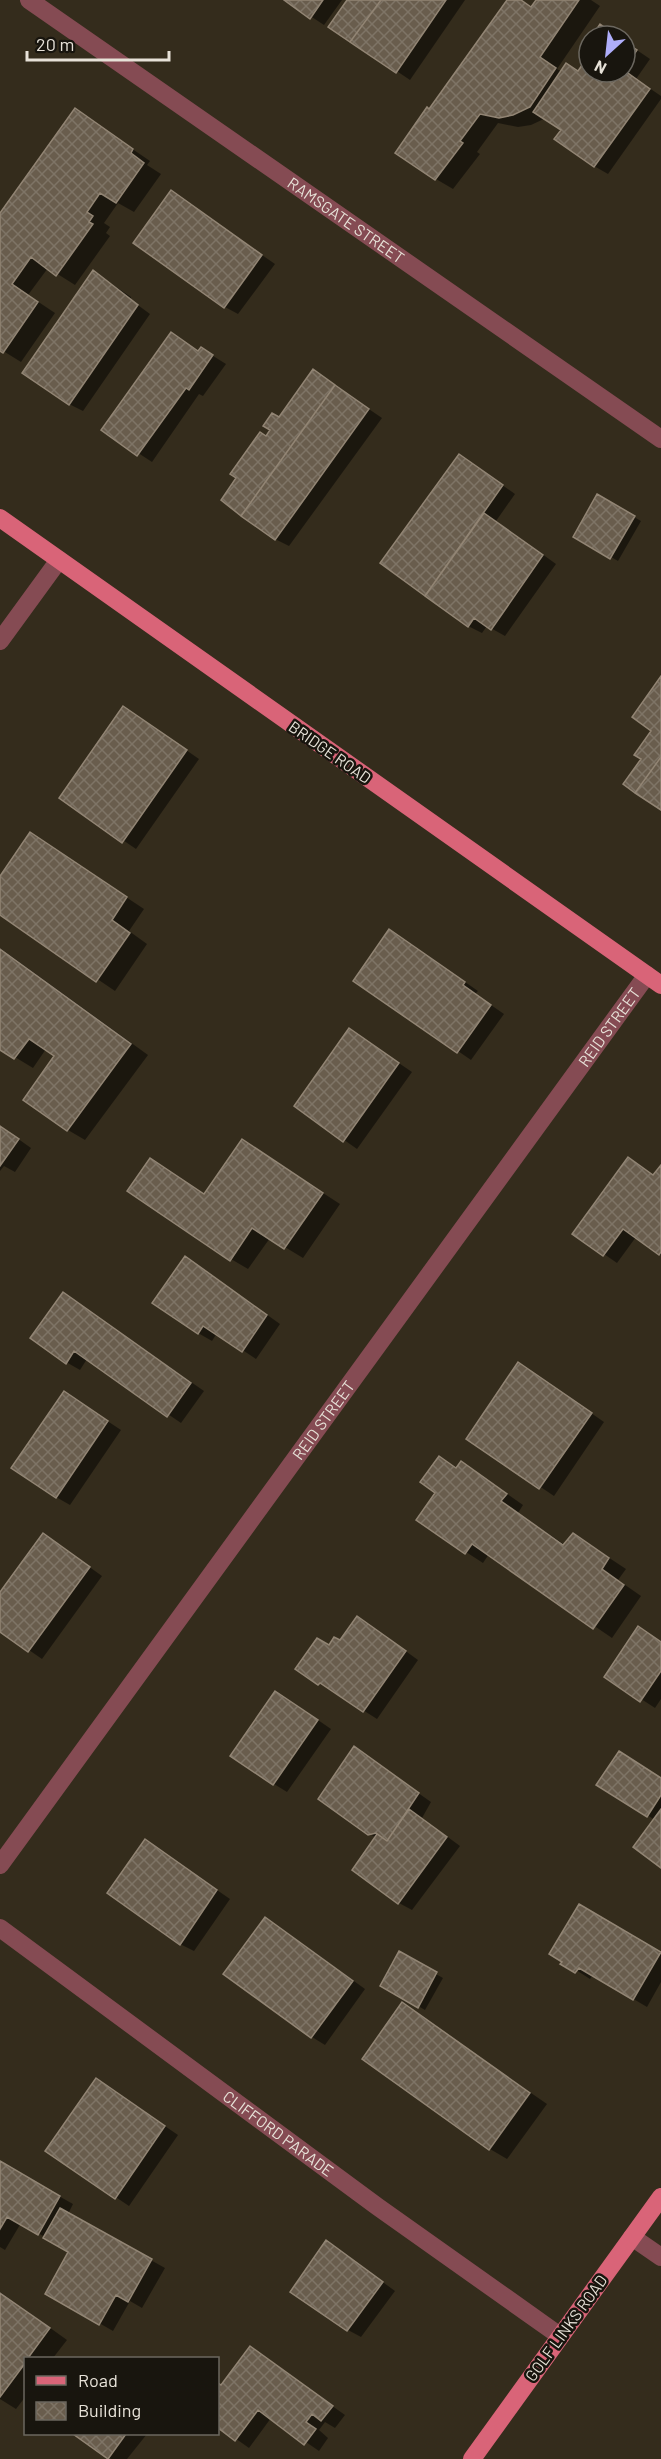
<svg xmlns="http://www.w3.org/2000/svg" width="661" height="2459" font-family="Barlow,sans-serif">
  <defs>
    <pattern id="building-cross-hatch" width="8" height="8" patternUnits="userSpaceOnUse" patternTransform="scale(1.5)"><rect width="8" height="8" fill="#695d4d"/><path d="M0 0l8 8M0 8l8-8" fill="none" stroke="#7e7466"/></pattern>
  </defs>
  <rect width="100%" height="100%" fill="#342c1c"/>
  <path fill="#0007" d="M286,0H342L324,25Z
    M349,0H465L410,80L330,26Z
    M508,0H520L532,7L538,0H591L600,6L557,69L562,72H579L589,58V72H625V42L650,59L636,79L661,96V99L608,174L594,166L563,130L546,118L531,125L518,127L498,123L477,152L480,154L453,189L436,179L430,110Z
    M589,43V52L584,49Z
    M75,110L150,161L147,165L161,174L134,212L118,203L104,223L110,227L106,233L110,236L75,285L48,268L28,295L55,313L21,362L0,349V216Z
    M171,192L275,264L238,314L225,307Z
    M94,272L131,297V300L150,314L83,411L69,404Z
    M172,334L199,351L202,349L226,364L203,396L199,394L152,462L103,430Z
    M313,371L382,418L289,546L275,539L267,437Z
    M472,464L515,494L496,521L556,564L505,636L487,626L482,633L468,626L382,563Z
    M598,496L641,521L618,561L575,536Z
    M137,716L199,759L136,849L61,798Z
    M31,834L144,909L129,931L147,944L115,991L0,913V879Z
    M403,939L478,991L475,994L504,1014L471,1060L355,980Z
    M0,948L148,1055L85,1140L68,1130L56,1055L46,1049L33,1068L0,1048Z
    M350,1030L412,1072L357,1149L296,1106Z
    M0,1126L31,1148L15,1172L4,1166L0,1171Z
    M243,1141L340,1204L303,1258L270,1238L248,1269L231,1259L205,1195Z
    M629,1159L655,1176L661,1168V1255L636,1237L617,1263L575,1234Z
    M198,1266L280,1324L256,1359L217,1333L212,1341L198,1333Z
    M64,1294L204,1391L181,1423L87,1359L80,1370L66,1362Z
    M532,1372L604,1422L554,1496L468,1438Z
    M77,1401L121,1430L70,1505L56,1497Z
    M439,1458L458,1468L461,1463L479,1474L523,1505L518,1513L565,1545L573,1534L626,1569L618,1580L641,1596L612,1638L489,1554L483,1563L466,1552L437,1492Z
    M56,1543L102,1576L42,1659L0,1630V1595Z
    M371,1626L418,1660L377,1719L297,1668L329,1646Z
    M661,1642V1699L655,1708L606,1676Z
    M289,1700L331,1729L287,1792L274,1784Z
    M354,1748L431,1802L422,1818L460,1846L412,1910L399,1903L376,1838L369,1833Z
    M661,1779V1866L655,1820L599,1785Z
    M146,1841L230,1899L194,1951L180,1944Z
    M579,1906L661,1954V1982L647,2007L593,1975L590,1979L551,1954Z
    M279,1927L365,1989L325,2045L312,2037Z
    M400,1954L443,1978L425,2010L382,1985Z
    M402,2004L547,2104L507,2159L490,2149Z
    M109,2088L178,2135L129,2206L47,2151Z
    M0,2163L73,2204L68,2214L165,2268L142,2308L130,2301L113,2331L47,2293L70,2252L21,2223L5,2250L0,2247Z
    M339,2250L395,2291L361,2337L348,2330Z
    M0,2292L67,2340L53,2358H26V2396L16,2409L0,2399Z
    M250,2348L345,2415L335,2428L325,2422L319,2430L328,2438L319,2451L271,2418L249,2448L218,2426V2384L222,2386Z
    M75,2434H147L127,2459H111Z"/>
  <path fill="url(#building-cross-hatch)" stroke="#928574" stroke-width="1.5" d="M284,0H323L310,19Z
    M347,0H381L350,42L328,27Z
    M381,0H446L396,73L350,42Z
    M507,0H521L531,7L536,0H579L540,57L556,68L530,107L513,115L499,118L480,114L460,141L463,143L435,180L395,153L427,107L429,109Z
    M600,24L617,36H592Z
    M625,42L637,50L625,68Z
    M589,55V72L625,71L650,89L594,167L554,139L561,130L533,112L566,63L578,71Z
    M75,108L133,149L131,153L144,163L116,203L100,193L87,212L93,216L89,222L93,224L56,276L31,257L12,284L38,302L3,353L0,351V213Z
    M171,190L262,255L224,308L133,243Z
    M93,270L138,305L69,405L22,373Z
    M171,332L198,351L201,347L213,355L189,390L186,388L137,456L101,430Z
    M313,369L335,385L241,516L221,500L236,478L230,474L260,432L266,436L270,430L263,426L272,413L279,417Z
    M335,385L369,409L275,540L241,516Z
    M459,454L503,485L425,596L380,563Z
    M597,494L635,516L610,559L573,537Z
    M484,513L543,555L491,630L474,618L468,627L425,596Z
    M661,676V757L635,793L623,784L641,759L634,755L651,731L632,717Z
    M123,706L187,750L122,843L59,798Z
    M661,757V810L635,793Z
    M30,832L127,897L112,920L130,933L96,982L0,915V876Z
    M389,929L465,982L463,985L491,1005L457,1053L353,981Z
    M0,949L131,1044L67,1131L23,1100L54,1056L29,1039L14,1059L0,1050Z
    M349,1028L399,1063L343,1142L294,1106Z
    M0,1126L19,1139L0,1166Z
    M242,1139L323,1193L284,1249L252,1228L230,1261L127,1191L150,1158L204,1194Z
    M628,1157L653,1175L661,1165V1252L659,1255L623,1229L603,1256L572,1234Z
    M185,1256L267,1315L242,1352L203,1326L198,1334L152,1303Z
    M63,1292L191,1383L167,1417L74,1351L66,1364L30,1338Z
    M518,1362L592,1413L539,1489L466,1439Z
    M64,1391L108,1421L56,1498L11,1468Z
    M439,1456L456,1468L461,1461L507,1494L501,1501L563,1545L573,1533L609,1558L602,1569L624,1585L593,1629L472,1544L465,1554L416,1520L435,1493L420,1482Z
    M43,1533L90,1567L28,1652L0,1632V1592Z
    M357,1616L406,1651L363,1712L320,1683L318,1685L295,1669L317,1638L329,1645L334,1637L340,1640Z
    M638,1626L661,1642V1671L640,1702L604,1677Z
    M275,1691L318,1720L273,1785L230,1756Z
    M354,1746L419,1793L387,1841L376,1833L368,1835L318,1799Z
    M619,1751L661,1778V1795L647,1817L596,1785Z
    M409,1809L447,1837L398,1904L352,1870L377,1834L387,1841Z
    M661,1809V1868L633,1847Z
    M145,1839L217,1890L180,1945L107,1893Z
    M579,1904L661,1952L633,2000L579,1968L575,1973L560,1964L562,1962L549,1954Z
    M265,1917L353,1981L311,2038L223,1974Z
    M399,1951L437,1972L418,2008L380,1986Z
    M402,2002L530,2093L489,2150L362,2059Z
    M96,2078L165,2126L115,2199L45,2151Z
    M0,2161L60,2196L38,2235L7,2217L0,2229Z
    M60,2208L152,2259L128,2302L116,2295L99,2325L45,2294L68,2252L43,2238Z
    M326,2240L383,2282L347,2331L290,2292Z
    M0,2293L50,2328L28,2358H26V2362L0,2397Z
    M250,2346L333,2406L321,2421L312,2414L306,2422L316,2429L304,2445L258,2410L235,2441L218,2428V2383L221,2385Z
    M73,2434H126L108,2459Z"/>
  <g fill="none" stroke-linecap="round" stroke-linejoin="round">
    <g stroke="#854b53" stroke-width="18">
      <path id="s1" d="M29,0L661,439"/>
      <path d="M0,641L59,560"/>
      <path id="s2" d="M0,1865L647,975"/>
      <path id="s3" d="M0,1928L378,2207L560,2336"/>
      <path d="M632,2237L661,2257"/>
    </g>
    <path stroke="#d96478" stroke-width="18" d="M0,518L661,985
      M472,2459L661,2197"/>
  </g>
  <g text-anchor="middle" stroke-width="5" stroke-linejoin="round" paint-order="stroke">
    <g font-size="16" fill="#e7e2d8" stroke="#18150e">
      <text dy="6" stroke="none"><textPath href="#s1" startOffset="386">RAMSGATE STREET</textPath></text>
      <text transform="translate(330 752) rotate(35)" y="6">BRIDGE ROAD</text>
      <text dy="6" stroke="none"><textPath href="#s2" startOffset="1036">REID STREET</textPath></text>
      <text dy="6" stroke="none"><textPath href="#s2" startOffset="550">REID STREET</textPath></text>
      <text dy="6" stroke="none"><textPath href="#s3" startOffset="346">CLIFFORD PARADE</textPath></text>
      <text transform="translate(566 2328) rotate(-54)" y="6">GOLF LINKS ROAD</text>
    </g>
  </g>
  <rect x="24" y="2357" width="195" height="78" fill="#18150e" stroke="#6b675f" stroke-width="1.5"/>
  <rect x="36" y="2376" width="30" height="9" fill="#d96478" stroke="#6b675f" stroke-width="1.5"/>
  <text x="78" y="2387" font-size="18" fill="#e7e2d8">Road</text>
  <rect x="36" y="2402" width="30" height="18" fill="url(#building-cross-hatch)" stroke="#6b675f" stroke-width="1.5"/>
  <text x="78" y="2417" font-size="18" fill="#e7e2d8">Building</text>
  <g transform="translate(607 54) rotate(207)"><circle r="28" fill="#18150e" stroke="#6b675f" stroke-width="1.5"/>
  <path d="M0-4.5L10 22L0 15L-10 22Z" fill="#afaefa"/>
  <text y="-9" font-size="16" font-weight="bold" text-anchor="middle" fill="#e7e2d8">N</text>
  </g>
  <path d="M27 51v9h142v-9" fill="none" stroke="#e7e2d8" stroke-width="3"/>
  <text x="36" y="51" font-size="18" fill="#e7e2d8" stroke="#18150e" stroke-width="4.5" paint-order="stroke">20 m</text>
</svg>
